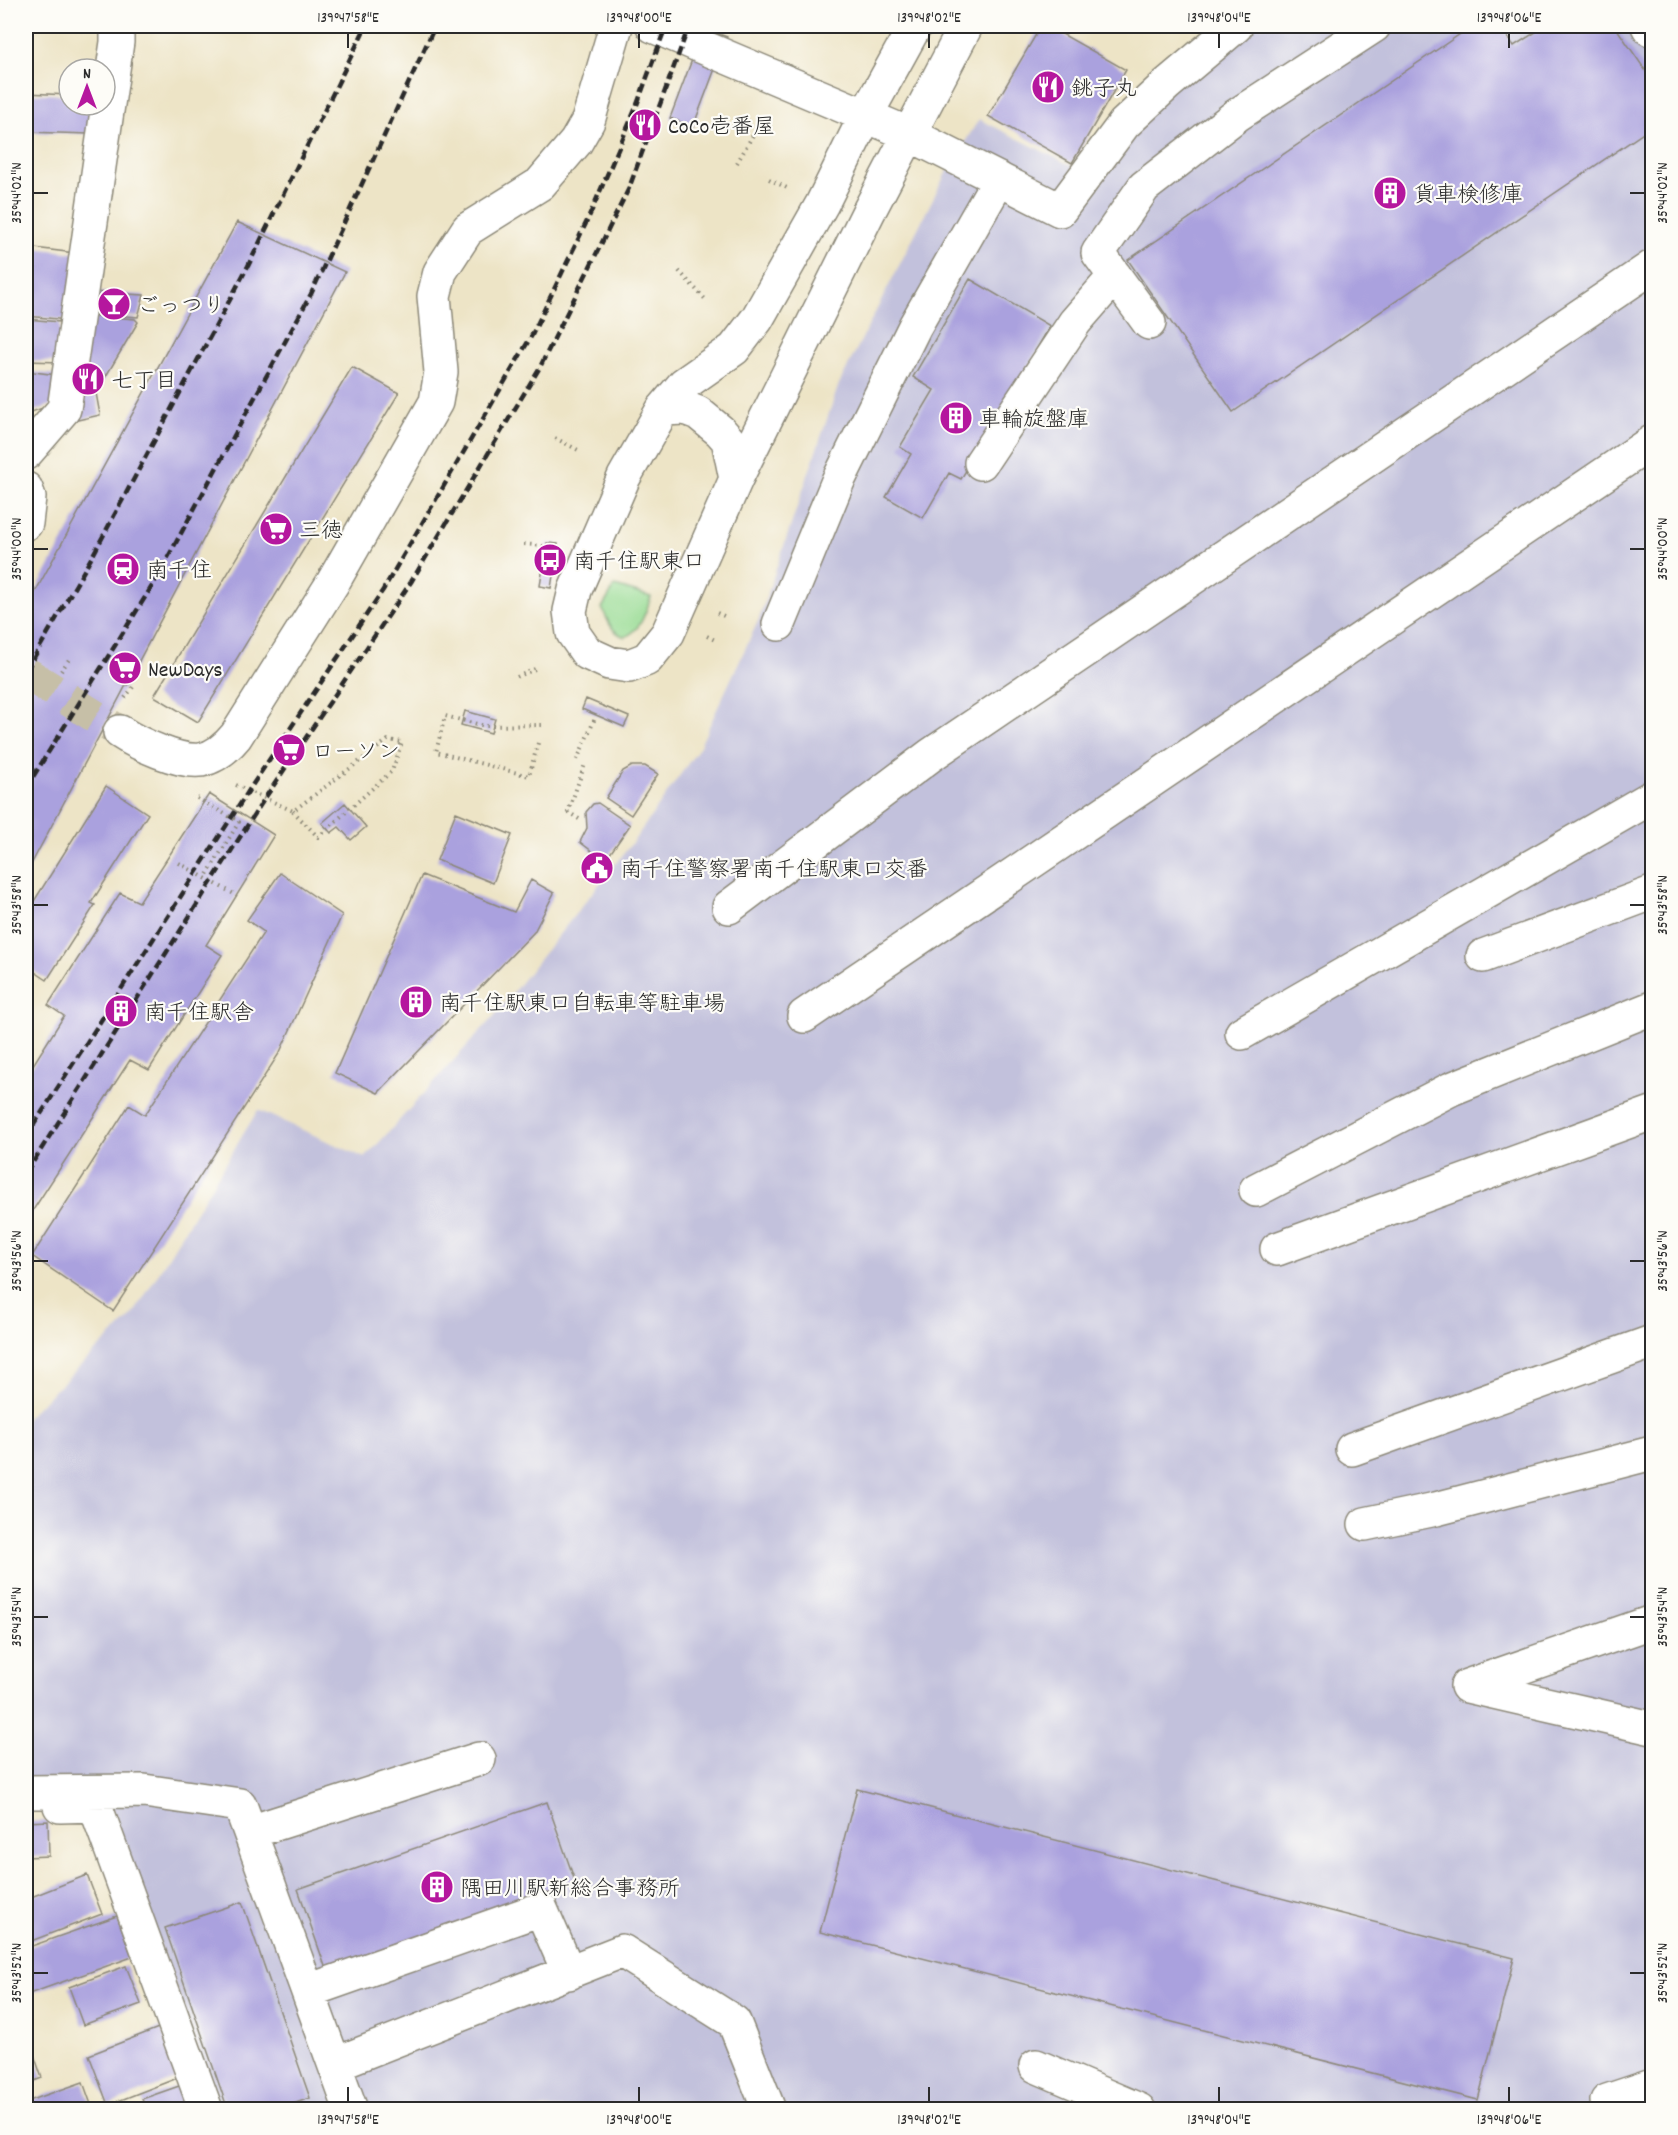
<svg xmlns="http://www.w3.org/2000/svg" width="1678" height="2135" font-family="Dekko,'Klee One',sans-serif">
  <rect width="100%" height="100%" fill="#fdfcf7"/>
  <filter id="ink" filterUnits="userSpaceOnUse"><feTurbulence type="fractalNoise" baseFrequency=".0167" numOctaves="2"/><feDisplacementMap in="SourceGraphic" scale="12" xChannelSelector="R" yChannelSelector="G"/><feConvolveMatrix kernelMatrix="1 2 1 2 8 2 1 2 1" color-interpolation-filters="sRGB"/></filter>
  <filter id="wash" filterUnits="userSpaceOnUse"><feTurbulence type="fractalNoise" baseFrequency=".008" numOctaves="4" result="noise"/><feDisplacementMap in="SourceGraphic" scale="24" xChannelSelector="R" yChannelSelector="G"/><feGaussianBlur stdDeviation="1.35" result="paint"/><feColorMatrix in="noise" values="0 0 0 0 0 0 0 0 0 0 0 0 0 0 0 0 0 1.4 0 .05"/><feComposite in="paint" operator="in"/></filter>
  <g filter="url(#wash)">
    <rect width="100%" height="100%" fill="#ede4c6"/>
    <path fill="#c2c1dc" d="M1216,26H1652V2109H219L106,1797H26V1418L133,1315L258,1110L365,1158L495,1015L633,842L699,748L759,619L839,384L945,175L979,119L1074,167Z"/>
    <path fill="#99dc94" stroke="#628460" stroke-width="1.5" d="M615,586L651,597C645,613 642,629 625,637C610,631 609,622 602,608Z"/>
    <g id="blocks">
      <path fill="#aaa1de" d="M1041,26H1048L1126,70L1072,163L988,116Z
        M1472,26H1500L1514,46L1545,26H1615L1652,80V127L1233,412L1128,260Z
        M704,28L727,37L693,127L670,118Z
        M26,93L69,95V105H91L90,134L26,132Z
        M237,222L345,272L26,874V609Z
        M26,247L75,253L68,320L26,316Z
        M970,279L1050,326L961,479L949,473L923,518L886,497L911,454L900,447L934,390L913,377Z
        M90,292L144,295L138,317L86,313Z
        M87,315L135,319L138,322L96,393L100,415L69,422Z
        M26,319L60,322L61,362L26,361Z
        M352,367L399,393L198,722L154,696Z
        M26,371L57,375L54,404L26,414Z
        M547,543L558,544L551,588L540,586Z
        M586,699L629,717L624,727L582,709Z
        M465,711L495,719L491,733L461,725Z
        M632,766H645L658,774L631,815L606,798L623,771Z
        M106,786L148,814L91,903L95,905L47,980L26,966V914Z
        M209,794L274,835L206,945L222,955L149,1070L130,1060L26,1221V1076L64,1016L48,1005L120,893L139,902Z
        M345,803L366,827L351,840L339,827L331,833L322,823Z
        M598,803L630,825L605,861L580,842L587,828L586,812L593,804Z
        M456,812L512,835L493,883L437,860Z
        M280,873L342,915L280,1052L113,1311L32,1256L129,1105L145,1115L264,932L247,920Z
        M422,875L514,912L531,880L554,893L534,932L378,1093L335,1073Z
        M857,1789L1514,1958L1478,2100L820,1932Z
        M547,1802L576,1884L327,1972L298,1889Z
        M48,1821L49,1856L26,1857V1822Z
        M87,1875L102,1914L26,1943V1899Z
        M242,1902L310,2098L276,2110H228L165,1928Z
        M117,1916L132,1957L26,1995V1948Z
        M126,1966L141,2004L83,2025L69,1987Z
        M161,2027L180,2077L108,2105L89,2055Z
        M33,2052L42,2078L26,2084V2055Z
        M83,2082L93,2110H26V2102Z
        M182,2085L191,2110H146L142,2099Z"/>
    </g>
  </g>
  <g filter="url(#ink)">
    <use href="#blocks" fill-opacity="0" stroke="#8c8878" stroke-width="1.5"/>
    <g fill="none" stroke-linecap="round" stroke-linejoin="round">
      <path stroke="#c6bfa7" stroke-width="33" stroke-dasharray="33 16" stroke-linecap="butt" d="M26,673L120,732"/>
      <defs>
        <path id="minor" d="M653,26L909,134L1060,210L1124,124L1166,85L1236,26
          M915,26L866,115L822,204L757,319L734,349L684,384L663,409L624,477L575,590L570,611L573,633L587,653L609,663L629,666L647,659L668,633L736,479L868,213L966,26
          M1648,26L1650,29L1652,27
          M1149,323L1098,253L1144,187L1237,115L1374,26
          M663,409L685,408L698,413L720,431L728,440L736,479
          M26,453L64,409L117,42V26
          M981,463L1075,322L1115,276
          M26,489L29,497L26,523
          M779,624L838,481L915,326L999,179
          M120,732C138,744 180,763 201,760C216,757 227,747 236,736L332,584L436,402L441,372L434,296L440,272L468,229L540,184L576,142L588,121L616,26
          M729,907L931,755L1652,267
          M1483,956L1652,893
          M804,1016L1652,442
          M1242,1033L1652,797
          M1256,1190L1451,1089L1652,1008
          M1277,1249L1652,1113
          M1352,1449L1652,1342
          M1365,1524L1436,1509L1652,1453
          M1652,1622L1467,1686L1652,1728
          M26,1792L144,1791L240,1805L351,2110
          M60,1806L95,1805L206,2110
          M250,1832L479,1759
          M308,1991L541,1909L569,1973
          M335,2064L622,1951L734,2022L769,2110
          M1036,2066L1139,2110
          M1607,2101L1652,2086"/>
      </defs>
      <use href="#minor" stroke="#8c8878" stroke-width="36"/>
      <path stroke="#8c8878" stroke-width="4" stroke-dasharray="1.5 4.5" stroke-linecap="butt" d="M737,163L753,135
        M769,179L789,189
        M679,271L705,299
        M555,438L578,450
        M524,544L543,546
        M28,587L36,590
        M717,613L726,617
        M707,636L715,640
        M61,671L70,658
        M517,677L537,668
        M125,698L133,687L127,683
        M538,743L529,776L436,752L445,716L485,726L543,725
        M577,760L596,716
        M236,785L293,811L388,740L402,742L392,771L318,837L293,811
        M197,798L239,822L205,878L234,894
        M579,819L568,812L585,764
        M179,863L205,878"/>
      <use href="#minor" stroke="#fff" stroke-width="33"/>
      <path stroke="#2b2b2b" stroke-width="4.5" stroke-dasharray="9 4.5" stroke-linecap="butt" d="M26,671L93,555L248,266L366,26
        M26,788L154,583L311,294L435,26
        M26,1137L253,784L383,590L532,335L588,219L635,110L666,26
        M26,1173L263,801L411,582L540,367L629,188L689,26"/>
    </g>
  </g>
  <path fill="none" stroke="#2b2b2b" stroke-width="2" d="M348,33V48M639,33V48M929,33V48M1219,33V48M1509,33V48M33,193H48M1630,193H1645M33,549H48M1630,549H1645M33,905H48M1630,905H1645M33,1261H48M1630,1261H1645M33,1617H48M1630,1617H1645M33,1973H48M1630,1973H1645M348,2087V2102M639,2087V2102M929,2087V2102M1219,2087V2102M1509,2087V2102"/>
  <defs>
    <symbol id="restaurant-disc" viewBox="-11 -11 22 22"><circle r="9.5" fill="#b5179e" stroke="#fdfcf7"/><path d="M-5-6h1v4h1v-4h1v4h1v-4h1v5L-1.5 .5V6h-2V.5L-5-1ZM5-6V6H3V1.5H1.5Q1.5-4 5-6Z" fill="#fff"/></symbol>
    <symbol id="building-disc" viewBox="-11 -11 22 22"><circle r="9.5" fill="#b5179e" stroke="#fdfcf7"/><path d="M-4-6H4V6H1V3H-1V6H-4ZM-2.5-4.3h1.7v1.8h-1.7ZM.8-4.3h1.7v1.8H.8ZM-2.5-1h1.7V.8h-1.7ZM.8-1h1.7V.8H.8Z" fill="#fff"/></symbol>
    <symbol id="bar-disc" viewBox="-11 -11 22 22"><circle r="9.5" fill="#b5179e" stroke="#fdfcf7"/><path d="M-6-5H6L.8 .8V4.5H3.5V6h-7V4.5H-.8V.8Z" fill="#fff"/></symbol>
    <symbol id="supermarket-disc" viewBox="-11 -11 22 22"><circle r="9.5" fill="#b5179e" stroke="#fdfcf7"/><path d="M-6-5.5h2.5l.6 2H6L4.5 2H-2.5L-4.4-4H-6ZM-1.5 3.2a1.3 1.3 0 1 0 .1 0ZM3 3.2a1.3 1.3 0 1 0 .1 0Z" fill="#fff"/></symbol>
    <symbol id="bus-disc" viewBox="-11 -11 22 22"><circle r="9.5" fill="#b5179e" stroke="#fdfcf7"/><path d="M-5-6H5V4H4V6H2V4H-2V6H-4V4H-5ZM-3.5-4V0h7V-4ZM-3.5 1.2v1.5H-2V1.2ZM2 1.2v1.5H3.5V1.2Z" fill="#fff"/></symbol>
    <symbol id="station-disc" viewBox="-11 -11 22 22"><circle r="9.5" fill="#b5179e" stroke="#fdfcf7"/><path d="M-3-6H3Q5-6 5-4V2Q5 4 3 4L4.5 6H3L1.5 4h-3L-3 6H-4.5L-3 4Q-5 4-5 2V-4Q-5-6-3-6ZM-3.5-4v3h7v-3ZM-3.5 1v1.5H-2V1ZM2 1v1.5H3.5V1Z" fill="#fff"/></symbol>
    <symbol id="civic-disc" viewBox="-11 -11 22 22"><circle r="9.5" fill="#b5179e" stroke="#fdfcf7"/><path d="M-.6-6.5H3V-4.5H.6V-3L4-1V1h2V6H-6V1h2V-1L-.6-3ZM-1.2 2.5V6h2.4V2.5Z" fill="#fff"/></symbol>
  </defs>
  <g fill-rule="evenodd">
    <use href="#restaurant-disc" x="1029" y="68" width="38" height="38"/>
    <use href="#restaurant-disc" x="626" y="106" width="38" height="38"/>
    <use href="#building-disc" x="1371" y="174" width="38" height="38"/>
    <use href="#bar-disc" x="95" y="285" width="38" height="38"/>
    <use href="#restaurant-disc" x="69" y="360" width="38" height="38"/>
    <use href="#building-disc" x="937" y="399" width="38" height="38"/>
    <use href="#supermarket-disc" x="257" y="510" width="38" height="38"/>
    <use href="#bus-disc" x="531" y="541" width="38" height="38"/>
    <use href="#station-disc" x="104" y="550" width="38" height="38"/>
    <use href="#supermarket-disc" x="106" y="649" width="38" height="38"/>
    <use href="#supermarket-disc" x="270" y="731" width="38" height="38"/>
    <use href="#civic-disc" x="578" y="849" width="38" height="38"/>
    <use href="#building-disc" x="397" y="983" width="38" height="38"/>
    <use href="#building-disc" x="102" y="992" width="38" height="38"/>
    <use href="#building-disc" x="418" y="1868" width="38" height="38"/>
  </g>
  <g text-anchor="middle" stroke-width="4.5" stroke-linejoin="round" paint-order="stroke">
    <g font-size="22" fill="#2b2b2b" stroke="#fdfcf7" text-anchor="start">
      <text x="1071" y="95">銚子丸</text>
      <text x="668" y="133">CoCo壱番屋</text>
      <text x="1413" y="201">貨車検修庫</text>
      <text x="137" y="312">ごっつり</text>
      <text x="111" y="387">七丁目</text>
      <text x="979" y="426">車輪旋盤庫</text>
      <text x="299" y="537">三徳</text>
      <text x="573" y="568">南千住駅東口</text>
      <text x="146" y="577">南千住</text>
      <text x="148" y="676">NewDays</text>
      <text x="312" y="758">ローソン</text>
      <text x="620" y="876">南千住警察署南千住駅東口交番</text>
      <text x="439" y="1010">南千住駅東口自転車等駐車場</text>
      <text x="144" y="1019">南千住駅舎</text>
      <text x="460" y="1895">隅田川駅新総合事務所</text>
    </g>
  </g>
  <rect width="1678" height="2135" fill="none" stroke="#fdfcf7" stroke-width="66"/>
  <g transform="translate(87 87)"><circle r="28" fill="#fdfcf7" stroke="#a9a8a5" stroke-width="1.5"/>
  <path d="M0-4.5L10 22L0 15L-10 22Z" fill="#b5179e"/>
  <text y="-9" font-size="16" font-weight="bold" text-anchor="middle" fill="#2b2b2b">N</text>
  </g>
  <rect x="33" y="33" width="1612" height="2069" fill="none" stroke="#2b2b2b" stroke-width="2"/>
  <g font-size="15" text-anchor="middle" fill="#2b2b2b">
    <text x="348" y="22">139°47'58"E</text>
    <text x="639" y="22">139°48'00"E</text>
    <text x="929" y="22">139°48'02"E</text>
    <text x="1219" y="22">139°48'04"E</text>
    <text x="1509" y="22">139°48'06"E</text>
    <text transform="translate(16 193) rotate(-90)" y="5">35°44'02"N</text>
    <text transform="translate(1662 193) rotate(-90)" y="5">35°44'02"N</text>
    <text transform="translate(16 549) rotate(-90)" y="5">35°44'00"N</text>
    <text transform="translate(1662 549) rotate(-90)" y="5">35°44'00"N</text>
    <text transform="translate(16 905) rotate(-90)" y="5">35°43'58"N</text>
    <text transform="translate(1662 905) rotate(-90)" y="5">35°43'58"N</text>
    <text transform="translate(16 1261) rotate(-90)" y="5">35°43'56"N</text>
    <text transform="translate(1662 1261) rotate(-90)" y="5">35°43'56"N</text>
    <text transform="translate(16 1617) rotate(-90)" y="5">35°43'54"N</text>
    <text transform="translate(1662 1617) rotate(-90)" y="5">35°43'54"N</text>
    <text transform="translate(16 1973) rotate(-90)" y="5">35°43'52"N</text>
    <text transform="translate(1662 1973) rotate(-90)" y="5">35°43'52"N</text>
    <text x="348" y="2124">139°47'58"E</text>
    <text x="639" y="2124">139°48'00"E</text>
    <text x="929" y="2124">139°48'02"E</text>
    <text x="1219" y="2124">139°48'04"E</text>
    <text x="1509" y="2124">139°48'06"E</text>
  </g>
</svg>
